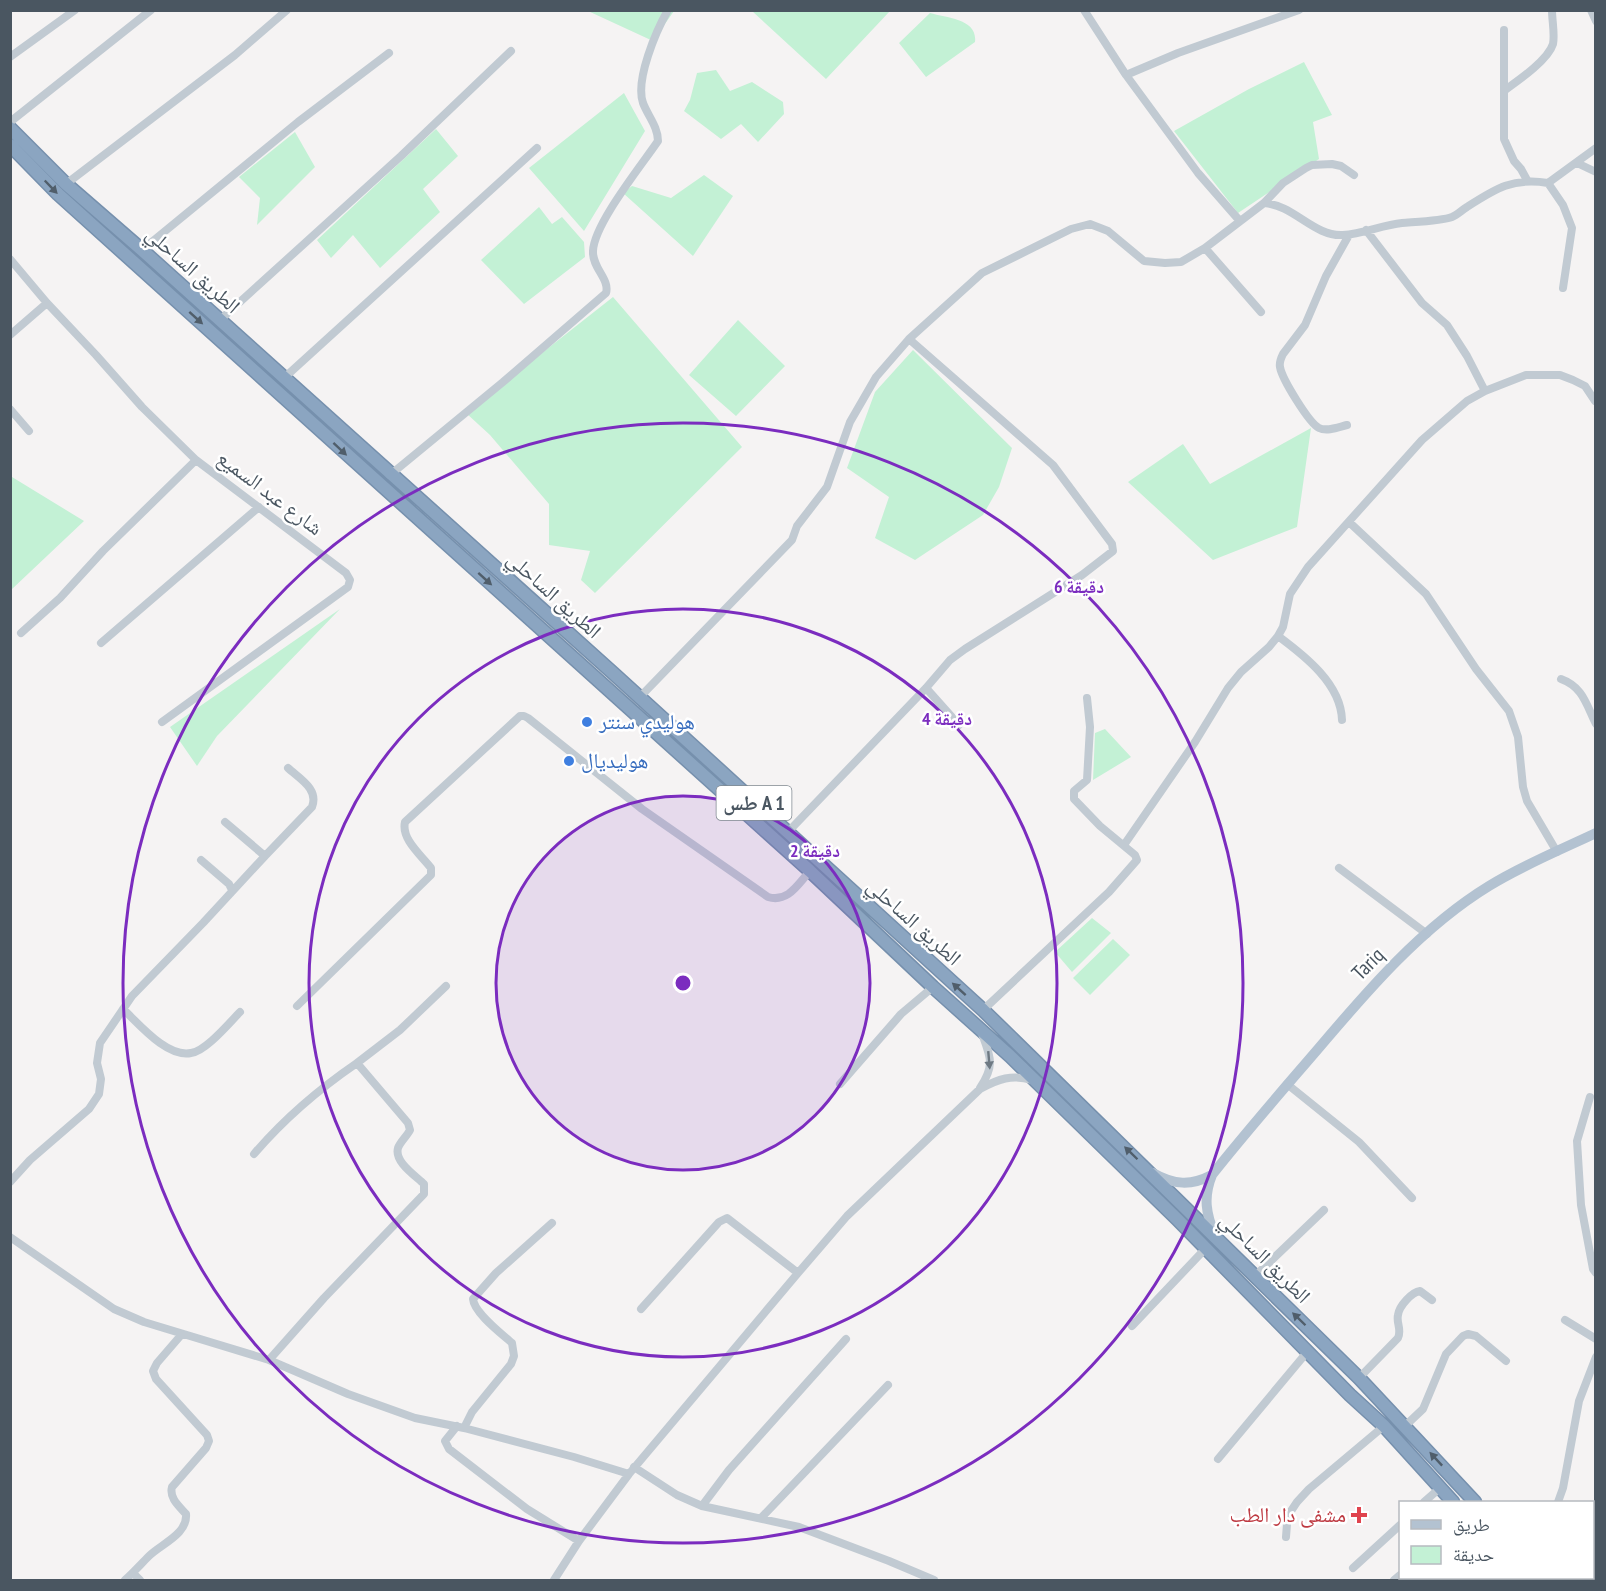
<svg xmlns="http://www.w3.org/2000/svg" width="1606" height="1591" font-family="'PT Sans Narrow','Noto Naskh Arabic',sans-serif">
  <rect width="100%" height="100%" fill="#f5f3f3"/>
  <path fill="#c3f1d5" d="M588,11H674L653,41Z
    M752,11H890L826,79Z
    M930,13C947,18 978,19 975,42L926,77L899,43Z
    M1304,62L1332,115L1313,122L1319,159L1238,213L1174,131L1249,89Z
    M716,70L730,91L752,82L783,102L784,114L758,142L741,124L721,139L684,111L690,100L697,73Z
    M624,93L645,131L584,231L529,168Z
    M436,129L458,156L423,189L440,212L380,268L353,235L331,258L317,240Z
    M295,132L315,167L257,225L260,198L239,177Z
    M704,175L733,196L693,256L623,193L632,186L671,198Z
    M539,207L552,224L562,217L584,242L585,257L524,304L481,260Z
    M613,297L742,447L595,593L581,580L590,551L549,545V504L490,435L466,413Z
    M738,320L785,366L736,416L689,375Z
    M913,350L1012,448L999,487L983,515L915,560L875,538L889,497L847,468L875,392Z
    M1311,428L1297,527L1213,560L1128,482L1183,444L1210,484Z
    M12,477L84,521L11,590L10,479Z
    M340,609L217,736L197,766L170,727Z
    M1105,729L1131,757L1093,780L1095,733Z
    M1092,918L1111,933L1072,972L1055,952Z
    M1113,939L1130,955L1090,995L1073,978Z"/>
  <g fill="none" stroke-linecap="round" stroke-linejoin="round">
    <defs>
      <path id="highway" d="M10,128L66,184L142,250L613,673L983,1010L1359,1378L1475,1502
        M10,145L58,194L810,871L933,987L1010,1056L1177,1219L1350,1395L1384,1426L1453,1502
        M1516,1578L1519,1580
        M1538,1578L1540,1580"/>
    </defs>
    <use href="#highway" stroke="#7690ad" stroke-width="15"/>
    <path stroke="#c1cad2" stroke-width="8" d="M1084,10L1126,75L1198,173L1239,220
      M1591,10L1596,21
      M1504,30V139L1514,161L1521,169L1527,180
      M10,57L75,10
      M1126,75L1178,53L1299,10
      M1505,90C1519,80 1548,60 1553,44C1555,34 1552,21 1552,10
      M10,122L151,10
      M1577,163L1596,172
      M1548,183L1596,148
      M66,184L235,55L287,10
      M1264,203C1294,205 1314,237 1343,235C1363,234 1382,225 1402,223C1413,222 1442,221 1452,217C1457,215 1462,210 1467,207C1495,189 1513,177 1548,183L1563,205L1572,228L1563,288
      M1366,230L1422,303L1447,325L1467,356L1485,391
      M1205,248L1261,312
      M142,250L298,122L389,53
      M10,259L47,303L96,355L142,407L196,460L346,573L350,580L348,587L162,722
      M220,320L401,156L511,51
      M10,335L47,303
      M284,378L537,148
      M10,409L29,431
      M1347,425C1339,427 1327,432 1319,428C1309,423 1282,379 1280,367C1279,362 1281,358 1283,354L1305,325L1326,276L1349,235
      M390,475L503,382L606,293C610,279 592,268 593,251C594,224 641,166 658,141C658,127 648,116 643,103C635,80 656,31 668,10
      M1349,522L1426,594L1476,669L1509,711L1518,737L1523,787L1527,801L1557,852
      M21,633L60,598L103,551L196,460
      M1278,636C1305,656 1341,684 1342,720
      M101,643L259,507
      M1561,679C1583,687 1586,704 1596,724
      M926,688L959,725
      M639,698L792,540L797,526L827,487L850,422L876,377L909,339L982,273L1071,229L1090,224L1108,231L1144,261L1165,263L1181,262L1205,248L1264,203L1283,183L1306,168L1312,165L1332,164L1341,166L1354,175
      M787,833L926,688L950,660L965,649L1082,575L1113,551L1112,544L1053,465L909,339
      M1124,845L1195,742L1228,688L1241,672L1269,647L1278,636L1283,627L1290,594L1308,567L1422,440L1467,401L1485,391L1526,375H1560L1573,380L1585,386L1595,401
      M265,856L312,807C319,789 300,779 288,768
      M201,860L229,884L232,890
      M1339,868L1427,934
      M297,1006L431,875V868C421,855 401,839 405,822L520,716H524L528,718L642,809L768,897C788,903 798,884 810,871
      M123,1009C139,1024 167,1058 191,1053C206,1051 229,1023 240,1012
      M983,1010L1109,892L1137,860L1135,855L1100,826L1074,799V791L1087,780L1090,727L1087,698
      M840,1084L901,1014L933,987
      M1287,1084L1359,1142L1412,1198
      M980,1088C996,1064 990,1056 981,1031
      M1590,1097L1577,1141L1581,1205L1593,1269L1596,1273
      M254,1154C284,1119 319,1089 357,1063
      M10,1182L30,1160L89,1109L99,1094L101,1079L97,1063L100,1043L132,996L203,923L265,856L225,822
      M10,1237L114,1309L144,1322L269,1360L348,1394L415,1418L464,1428L574,1457L629,1474
      M1255,1276L1324,1210
      M641,1309L719,1222L727,1218L798,1273
      M1565,1320L1596,1339
      M1132,1326L1206,1248
      M269,1360L324,1298L424,1194V1184C416,1176 394,1162 398,1148C400,1142 407,1136 410,1130L408,1123L357,1063L400,1030L446,986
      M1359,1378L1398,1338C1402,1329 1396,1323 1398,1315C1399,1306 1412,1292 1420,1291L1432,1300
      M457,1426L445,1441L449,1449L527,1509L579,1541
      M1405,1426L1423,1409L1446,1354L1463,1336L1468,1334L1476,1336L1506,1361
      M464,1428L472,1412L511,1364L514,1356L512,1343C502,1334 474,1313 473,1299L496,1273L552,1223
      M1218,1459L1308,1351
      M634,1467L677,1495L702,1506L799,1527L889,1561L934,1580
      M1424,1502L1440,1488
      M1558,1502L1563,1488L1579,1401L1596,1357
      M702,1506L729,1470L846,1339
      M761,1518L888,1385
      M1286,1537L1287,1524L1291,1511L1297,1502L1309,1489L1384,1426
      M1353,1568L1400,1525
      M133,1573L140,1580
      M125,1580C133,1573 141,1564 149,1556C161,1544 188,1534 186,1514C179,1506 169,1498 172,1487L206,1448L209,1441L207,1435L156,1379L153,1371L157,1363L182,1334
      M554,1580L579,1541L629,1474L798,1273L847,1216L980,1089C998,1079 1012,1074 1032,1080
      M1394,1580L1400,1575"/>
    <path stroke="#b3c2d1" stroke-width="10" d="M1153,1173C1174,1185 1191,1186 1212,1175
      M1215,1236C1206,1214 1203,1197 1212,1175C1246,1132 1282,1091 1318,1049C1368,990 1422,927 1489,886C1523,865 1560,850 1596,833"/>
    <use href="#highway" stroke="#8ba5c1" stroke-width="12"/>
  </g>
  <defs><path id="oneway-solid" d="M-6-.8H1V-3.2L6.5 0L1 3.2V.8H-6Z" transform="scale(1.5)"/></defs>
  <g fill="#505e6b">
    <use href="#oneway-solid" transform="translate(51 187) rotate(46)"/>
    <use href="#oneway-solid" transform="translate(196 318) rotate(42)"/>
    <use href="#oneway-solid" transform="translate(340 449) rotate(43)"/>
    <use href="#oneway-solid" transform="translate(485 579) rotate(42)"/>
    <use href="#oneway-solid" transform="translate(959 989) rotate(-138)"/>
    <use href="#oneway-solid" transform="translate(1131 1153) rotate(-136)"/>
    <use href="#oneway-solid" transform="translate(1299 1319) rotate(-136)"/>
    <use href="#oneway-solid" transform="translate(1436 1459) rotate(-133)"/>
  </g>
  <use fill="#6e7983" href="#oneway-solid" transform="translate(989 1060) rotate(85)"/>
  <circle cx="683" cy="983" r="187" fill="#7b2cbf" fill-opacity=".12"/>
  <g fill="none" stroke="#7b2cbf" stroke-width="3">
    <circle cx="683" cy="983" r="187"/>
    <circle cx="683" cy="983" r="374"/>
    <circle cx="683" cy="983" r="560"/>
  </g>
  <g fill="#3f7fe0" stroke="#fff" stroke-width="2">
    <circle cx="587" cy="722" r="6"/>
    <circle cx="569" cy="761" r="6"/>
  </g>
  <path fill="#e0444e" stroke="#fff" stroke-width="2" d="M1356 1506h6v6h6v6h-6v6h-6v-6h-6v-6h6z"/>
  <g text-anchor="middle" stroke-width="5" stroke-linejoin="round" paint-order="stroke">
    <rect fill="#fff" stroke="#808990" stroke-width="1.5" x="716.5" y="786" width="75" height="34" rx="4.5"/>
    <g font-size="20" font-weight="bold" fill="#4a5661">
      <text x="754" y="810">طس A 1</text>
    </g>
    <g font-size="21" fill="#4a5661" stroke="#fff">
      <text transform="translate(193 270) rotate(42)" y="7">الطريق الساحلي</text>
      <text transform="translate(270 493) rotate(37)" y="7">شارع عبد السميع</text>
      <text transform="translate(554 595) rotate(42)" y="7">الطريق الساحلي</text>
      <text transform="translate(914 922) rotate(42)" y="7">الطريق الساحلي</text>
      <text transform="translate(1368 964) rotate(-45)" y="7">Tariq</text>
      <text transform="translate(1265 1258) rotate(45)" y="7">الطريق الساحلي</text>
    </g>
    <g font-size="21" fill="#366cbe" stroke="#fff" text-anchor="start">
      <text x="599" y="729">هوليدي سنتر</text>
      <text x="581" y="768">هوليديال</text>
    </g>
    <g font-size="21" fill="#be3a42" stroke="#fff" text-anchor="end">
      <text x="1346" y="1522">مشفى دار الطب</text>
    </g>
  </g>
  <circle cx="683" cy="983" r="9" fill="#7b2cbf" stroke="#fff" stroke-width="3"/>
  <g font-size="18" text-anchor="middle" font-weight="bold" fill="#7b2cbf" stroke="#fff" stroke-width="5" stroke-linejoin="round" paint-order="stroke">
    <text x="1079" y="593">6 دقيقة</text>
    <text x="947" y="725">4 دقيقة</text>
    <text x="815" y="857">2 دقيقة</text>
  </g>
  <rect width="1606" height="1591" fill="none" stroke="#4a5661" stroke-width="24"/>
  <rect x="1399" y="1501" width="195" height="78" fill="#ffffff" stroke="#b7bbc0" stroke-width="1.5"/>
  <rect x="1411" y="1520" width="30" height="9" fill="#b3c2d1" stroke="#b7bbc0" stroke-width="1.5"/>
  <text x="1453" y="1531" font-size="18" fill="#4a5661">طريق</text>
  <rect x="1411" y="1546" width="30" height="18" fill="#c3f1d5" stroke="#b7bbc0" stroke-width="1.5"/>
  <text x="1453" y="1561" font-size="18" fill="#4a5661">حديقة</text>
</svg>
